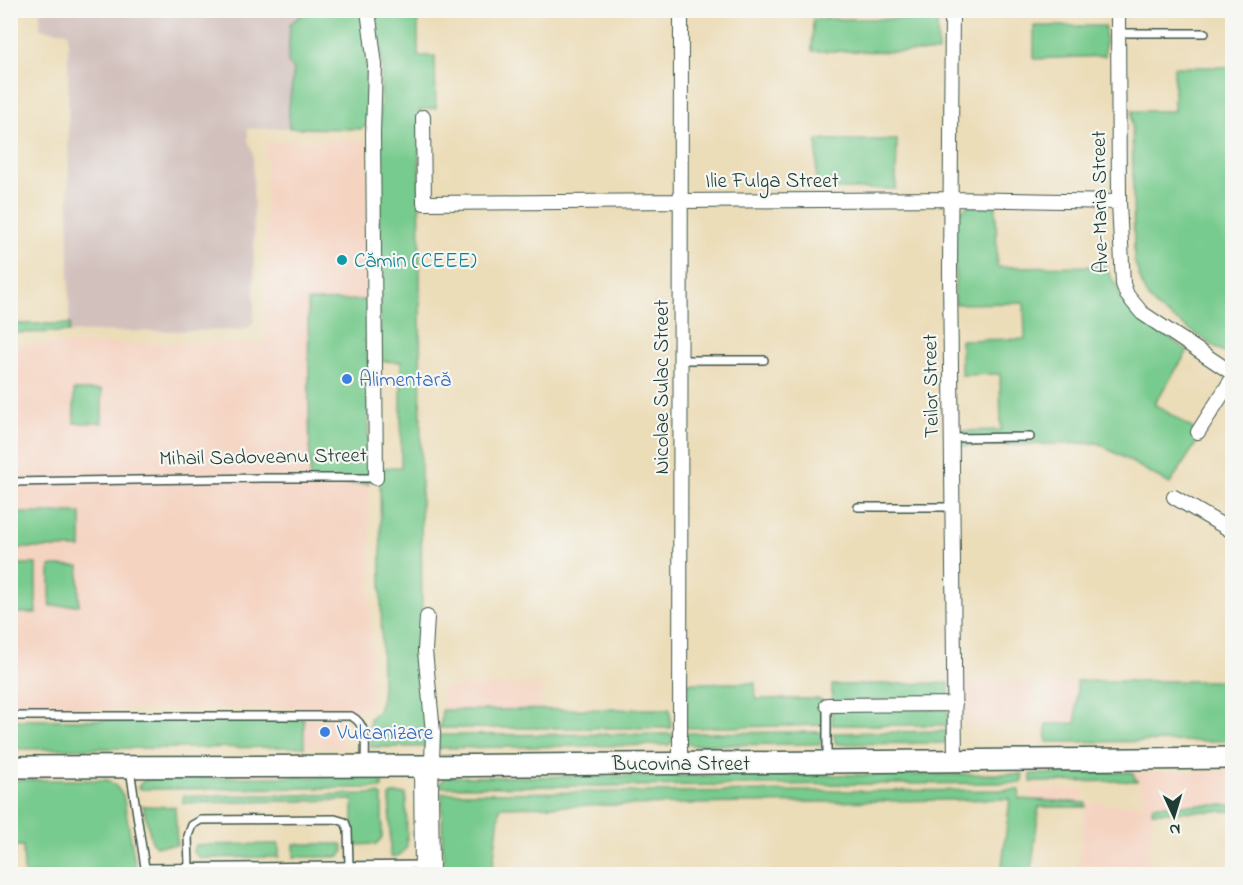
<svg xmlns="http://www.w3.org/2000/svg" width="1243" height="885" font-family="'Indie Flower',sans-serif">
  <rect width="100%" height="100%" fill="#f6f6f2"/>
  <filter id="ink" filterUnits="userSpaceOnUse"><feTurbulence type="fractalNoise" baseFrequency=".0167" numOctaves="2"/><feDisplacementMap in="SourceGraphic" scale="12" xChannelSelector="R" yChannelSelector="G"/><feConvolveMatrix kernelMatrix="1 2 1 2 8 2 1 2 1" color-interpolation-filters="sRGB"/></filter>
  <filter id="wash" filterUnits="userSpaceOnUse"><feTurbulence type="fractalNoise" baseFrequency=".008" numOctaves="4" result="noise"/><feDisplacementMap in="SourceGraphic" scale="24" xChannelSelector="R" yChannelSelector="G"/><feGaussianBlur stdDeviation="1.35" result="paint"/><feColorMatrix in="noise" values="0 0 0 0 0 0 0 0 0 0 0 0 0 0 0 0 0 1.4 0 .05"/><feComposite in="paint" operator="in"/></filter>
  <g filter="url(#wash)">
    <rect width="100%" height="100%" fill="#ecddb9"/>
    <path fill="#f5d3c1" d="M366,140L367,300L308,301L310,484H369L372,696L370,707L359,710L297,708L11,710L10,344L266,343V142Z
      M1077,681L1076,724H1046L1045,682Z
      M965,682H1034V724L965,725Z
      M541,684V709L442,710V687Z
      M304,719H343V747H304Z
      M1232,771V805H1153L1147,874H1077L1086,803L1143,805L1142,789L1132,772Z
      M1030,789H1083V803L1030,800Z"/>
    <path fill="#d1c0bc" d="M40,11H307L304,14L294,68L289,107V128L248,129V141L253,152L254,240V321L250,327L244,330L69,332L68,32L40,29Z"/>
    <path fill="#78cb8e" stroke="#4c8461" stroke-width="1.5" d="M307,11H362L370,114V123L361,129L289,128V107L294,69L288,63L290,24Z
      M374,14L415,15L418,19V56H435L436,108L419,110L422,653L428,729L369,730L370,718L378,711L382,697L380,468L401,467V362L380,361L379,135L382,62L374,25Z
      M813,19H937L938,52L812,51Z
      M1034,26H1105V56L1034,59Z
      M1174,67H1232V358L1156,307L1145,293L1134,260L1132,111H1174Z
      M817,140H897L896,189H816Z
      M967,206H996L997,267L1105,266L1130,310L1188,351L1154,404L1192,428L1199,439L1170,484L1098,443L955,446L962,431L1001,430L1000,374L961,375V340L1025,339L1024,303L955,304V217Z
      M367,300L369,484H310L308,301Z
      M10,324H70L69,332L11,333Z
      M74,390H102V423H74Z
      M11,513H81V548H11Z
      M10,564H36V613H11Z
      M50,566H79V605L50,606Z
      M1077,681H1232V741L1047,742L1046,724L1076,723Z
      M687,683H755L756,699H818L824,702L823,725L686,728Z
      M949,683V700L832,701V685Z
      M670,709L671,728H440L442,710Z
      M832,709H947L949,725H832Z
      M304,719V747L11,749L10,720Z
      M947,731L945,743L836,744L833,733Z
      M824,732L820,744L690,745L685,741V733Z
      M673,734V740L669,745L438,748V735Z
      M371,735H430V747H371Z
      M1132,772L1137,781L1031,782V774Z
      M1023,774L1021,783L437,787L446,777Z
      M382,776V788L141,789L138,787L144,780L153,778Z
      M11,780H107L114,784L123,795L137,874H24L23,846H11Z
      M1020,790L1019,799L1086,803V807H1039L1031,874H1001L1010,799L500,807L492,874H443L442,793Z
      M379,794L382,796V838L376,844L353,845V800L183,803V796Z
      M393,794H406L407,846C403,854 399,857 390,857V796Z
      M1153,805H1232V811L1152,812Z
      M143,806L175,807L177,845L156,846L152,842Z
      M279,844V857L200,858L193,852L195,845Z
      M294,844H342L344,851L340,856L335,857H294Z"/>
  </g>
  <g filter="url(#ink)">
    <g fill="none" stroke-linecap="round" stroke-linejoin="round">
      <defs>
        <path id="lane" d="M502,10L522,11
          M1118,33H1205
          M682,360H764
          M952,438L1030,437
          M10,482L262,478H376
          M858,507H953
          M827,705V759
          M10,716H351C369,725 365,746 365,763
          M130,769L146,874
          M189,867L188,836L192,825L201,820L335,819L345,822L348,830L349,865
          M146,868L422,865"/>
        <path id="street" d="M368,10L375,65L373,133L376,478
          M952,10L950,271L955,761
          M1118,10L1119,202L1123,284L1127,295L1142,313L1232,373
          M423,117L424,203L950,199L1119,202
          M1198,432L1232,379
          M1174,497L1232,531
          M427,617L425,651L433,732L431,791L432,874
          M827,705L955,704
          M680,763L681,10
          M421,766L422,874"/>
        <path id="primary" d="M10,767L421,766L1232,758"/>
      </defs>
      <use href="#lane" stroke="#3e5548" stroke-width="10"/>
      <use href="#street" stroke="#3e5548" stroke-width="16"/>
      <use href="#primary" stroke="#3e5548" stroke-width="24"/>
      <use href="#lane" stroke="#fff" stroke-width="7"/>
      <use href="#street" stroke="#fff" stroke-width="14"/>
      <use href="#primary" stroke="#fff" stroke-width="21"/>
    </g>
  </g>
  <circle fill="#0f9aa8" stroke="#f6f6f2" stroke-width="2" cx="342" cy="260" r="6"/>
  <g fill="#3f7fe0" stroke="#f6f6f2" stroke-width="2">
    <circle cx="347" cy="379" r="6"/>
    <circle cx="325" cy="732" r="6"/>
  </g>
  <g text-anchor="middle" stroke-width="4.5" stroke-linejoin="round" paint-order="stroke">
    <g font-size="21" fill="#1f3d34" stroke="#f6f6f2">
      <text x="772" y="187">Ilie Fulga Street</text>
      <text transform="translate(1099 202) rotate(-91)" y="7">Ave-Maria Street</text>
      <text transform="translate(930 386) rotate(-91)" y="7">Teilor Street</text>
      <text transform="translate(661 387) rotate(-90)" y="7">Nicolae Sulac Street</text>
      <text transform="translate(263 456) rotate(-1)" y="7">Mihail Sadoveanu Street</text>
      <text x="681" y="770">Bucovina Street</text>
    </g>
    <g font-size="21" fill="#0d838f" stroke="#f6f6f2" text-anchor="start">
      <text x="354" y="267">Cămin (CEEE)</text>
    </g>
    <g font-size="21" fill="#366cbe" stroke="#f6f6f2" text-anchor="start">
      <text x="359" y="386">Alimentară</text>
      <text x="337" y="739">Vulcanizare</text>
    </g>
  </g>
  <rect width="1243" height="885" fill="none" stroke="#f6f6f2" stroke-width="36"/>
  <g transform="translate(1174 816) rotate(176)" stroke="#f6f6f2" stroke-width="4.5" paint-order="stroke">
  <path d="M0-4.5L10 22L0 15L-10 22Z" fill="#1f3d34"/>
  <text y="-9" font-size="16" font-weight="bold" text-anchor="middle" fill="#1f3d34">N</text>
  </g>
</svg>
